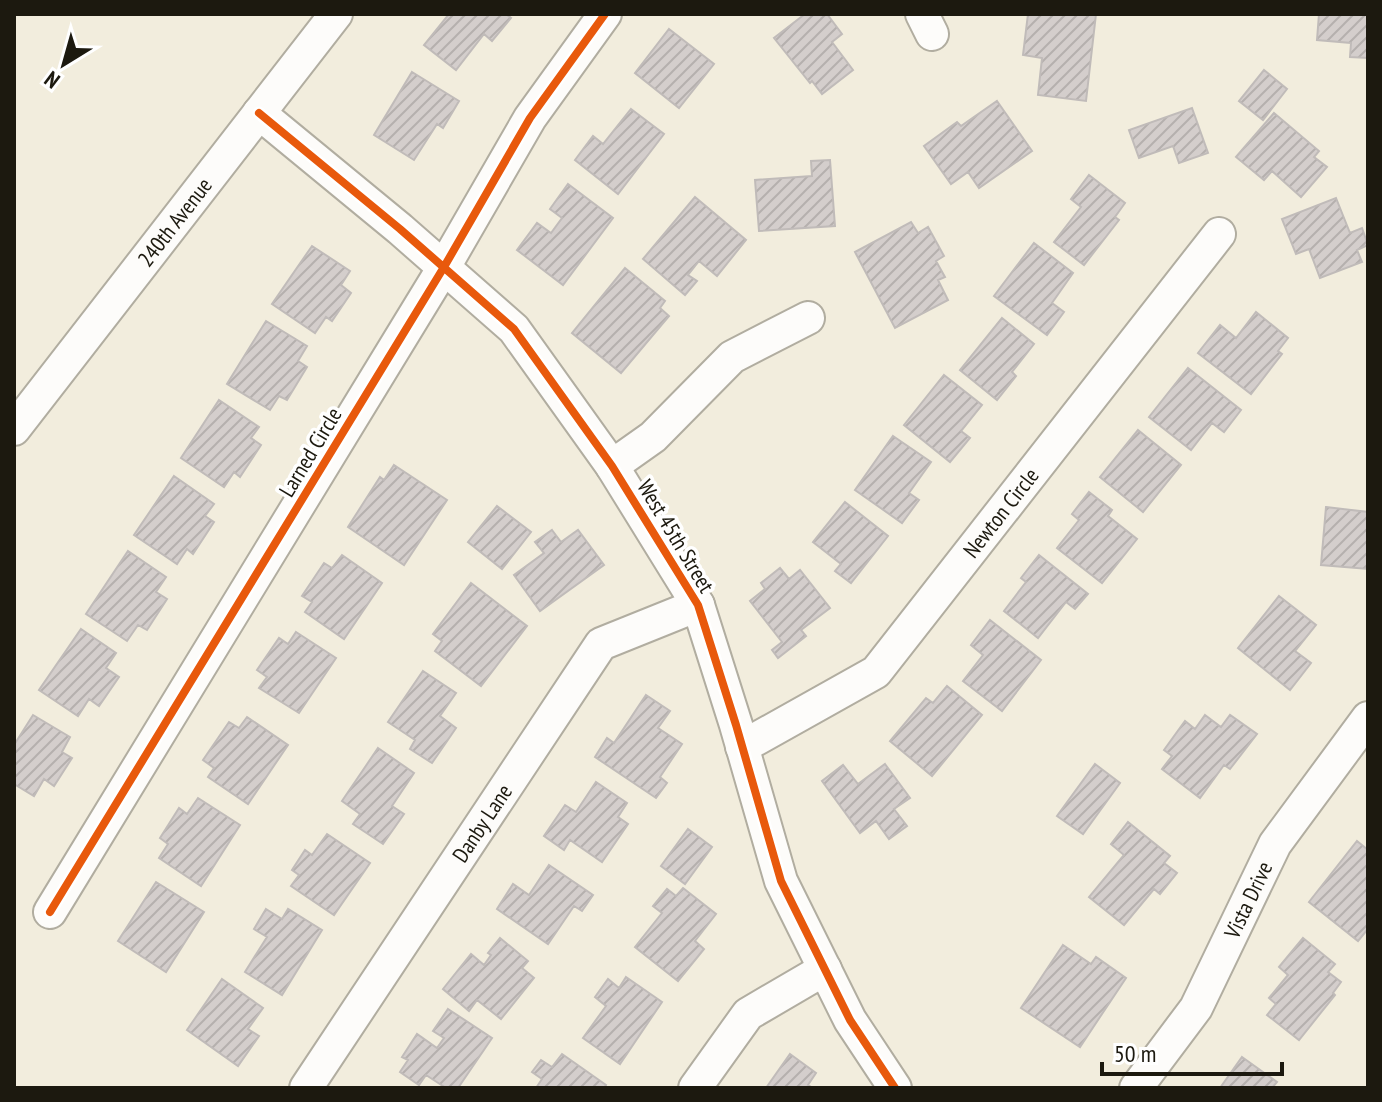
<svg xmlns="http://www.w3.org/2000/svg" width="1382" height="1102" font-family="'PT Sans Narrow',sans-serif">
  <defs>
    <pattern id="building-hatch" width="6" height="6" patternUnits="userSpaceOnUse" patternTransform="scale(2)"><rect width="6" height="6" fill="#d4cecc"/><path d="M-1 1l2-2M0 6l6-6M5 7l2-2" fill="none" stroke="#b5b0ae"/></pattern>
  </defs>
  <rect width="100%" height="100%" fill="#f2eddd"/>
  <path fill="url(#building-hatch)" stroke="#c0bbb9" stroke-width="2" d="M449,14H506L511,18L492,41L484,34L456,70L424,45Z
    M805,14H827L842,34L832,42L853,70L822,94L812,81L810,83L774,38Z
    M1028,14H1096L1086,101L1038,95L1042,58L1023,55Z
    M1319,14H1368V58L1350,57L1351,43L1317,40Z
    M669,29L714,64L679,108L635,73Z
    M1264,70L1287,89L1263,120L1239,101Z
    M412,72L459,101L443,128L437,124L414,160L374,135Z
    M997,101L1032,151L979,188L968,172L951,184L924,146L957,122L961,126Z
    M1192,108L1208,153L1179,163L1173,146L1139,158L1129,130Z
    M631,109L664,134L618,194L575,160L593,136L603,144Z
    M1274,113L1319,151L1314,157L1327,167L1301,197L1272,171L1264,180L1236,157Z
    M830,160L835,226L759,231L755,180L812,176L811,161Z
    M1089,175L1125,203L1115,217L1119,220L1084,265L1054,242L1081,207L1071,199Z
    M568,184L613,218L563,285L517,250L537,223L551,233L562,218L550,209Z
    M695,197L746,240L717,276L699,261L688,275L697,281L685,295L643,259Z
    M1336,198L1350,233L1362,228L1368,245L1357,250L1362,262L1320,278L1309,249L1296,254L1282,219Z
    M911,222L918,233L928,227L944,256L936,261L945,277L938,280L948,300L895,328L855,252Z
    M1034,243L1073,273L1052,303L1064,312L1047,335L994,296Z
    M312,246L350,271L341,285L351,293L332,321L326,317L315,333L272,304Z
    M625,268L665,301L660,308L669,316L621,373L572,333Z
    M1256,312L1288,338L1278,351L1282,354L1251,394L1198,353L1220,325L1236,338Z
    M1002,318L1034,344L1012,372L1016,376L997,400L960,370Z
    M266,321L307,346L298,361L307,367L287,400L279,396L270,410L227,384Z
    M1188,368L1241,410L1224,432L1212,423L1191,450L1149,417Z
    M944,375L982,405L961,431L970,438L950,462L904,425Z
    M219,400L259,427L251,438L261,445L240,477L234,472L224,487L181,458Z
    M1138,430L1181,465L1143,512L1100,477Z
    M893,436L931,462L909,493L919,500L902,523L855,490Z
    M394,465L447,500L404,565L348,527L380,477L384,480Z
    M174,476L214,504L205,516L214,522L193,554L187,549L177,564L134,535Z
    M1089,492L1112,510L1108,516L1137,539L1102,583L1057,548L1079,520L1072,514Z
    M845,502L888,536L851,583L835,571L841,564L813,542Z
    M497,506L531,532L502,569L468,542Z
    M1326,507L1368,512V569L1321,565Z
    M552,530L561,542L578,530L604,565L540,611L514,575L544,553L535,542Z
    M128,551L166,577L156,592L167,599L147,630L138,625L127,641L86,614Z
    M342,555L382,583L344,639L305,612L312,602L302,596L324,563L332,568Z
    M1039,555L1088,594L1075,609L1066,602L1038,638L1004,611L1026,582L1021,578Z
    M780,568L789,579L800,570L830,608L801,630L806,636L778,658L772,650L782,642L750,601L765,589L761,583Z
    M471,583L527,626L481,686L435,651L442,641L433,634Z
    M1279,596L1316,625L1295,651L1311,663L1290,690L1238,648Z
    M990,620L1041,660L1002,711L963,681L983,655L971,645Z
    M81,629L116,653L106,668L119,677L99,706L89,699L78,716L39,690Z
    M296,632L336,658L299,713L259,688L267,677L257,670L279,638L288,644Z
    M423,671L456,693L440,716L456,728L432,763L410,749L415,740L388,722Z
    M947,686L982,715L932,776L890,741L926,698L933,703Z
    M646,695L670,711L658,728L682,744L660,777L667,783L656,798L595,757L607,738L614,743Z
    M33,715L70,737L62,752L72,758L54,786L44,779L34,796L14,784V745Z
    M1205,715L1221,727L1230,715L1257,734L1230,769L1224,765L1200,798L1162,769L1172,756L1164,750L1185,721L1195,729Z
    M247,717L288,745L248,804L208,777L214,768L203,760L229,722L239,728Z
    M378,748L414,773L392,806L404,814L383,844L353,824L360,814L342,801Z
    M885,764L910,798L894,809L907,826L889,839L876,821L860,833L822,781L843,765L858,784Z
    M1095,764L1120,783L1083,834L1057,816Z
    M596,782L627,803L618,817L628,824L602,862L570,840L564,850L544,836L565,805L576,812Z
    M198,798L240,825L201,886L159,858L168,844L160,838L179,808L187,814Z
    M1128,822L1170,856L1164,863L1177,873L1160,894L1154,889L1124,925L1089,897L1124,855L1111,844Z
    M688,829L712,847L685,884L661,866Z
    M327,834L370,863L334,915L291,886L299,875L292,870L305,850L312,855Z
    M1357,841L1368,850V929L1358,941L1309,902Z
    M549,865L593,895L582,911L574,906L548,944L497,909L513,884L529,895Z
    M156,882L204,912L166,972L118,941Z
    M683,888L716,914L695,941L704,949L678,981L635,947L662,913L653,906L667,889L676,896Z
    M266,909L282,919L288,909L322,930L282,995L245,972L267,937L254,929Z
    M500,938L528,961L522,968L534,978L501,1019L477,1000L469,1011L443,989L471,954L484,965L491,955L488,953Z
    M1303,938L1335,964L1328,972L1341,982L1333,993L1335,995L1299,1040L1267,1015L1276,1004L1269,998L1288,975L1279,967Z
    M1063,945L1091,964L1096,957L1126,978L1080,1047L1021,1008Z
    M626,977L662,1002L620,1064L583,1038L606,1006L595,997L608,979L619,988Z
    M222,979L263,1008L248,1029L259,1036L238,1066L187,1030Z
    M448,1009L492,1038L458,1088H446L426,1075L419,1085L400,1072L408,1060L402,1057L417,1034L437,1048L444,1038L433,1031Z
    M562,1054L606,1085L604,1088H536L542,1079L532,1072L541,1060L552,1067Z
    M790,1054L816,1073L808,1085L813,1088H766Z
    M1242,1057L1277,1082L1272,1088H1220Z"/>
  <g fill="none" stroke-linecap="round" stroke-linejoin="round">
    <defs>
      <g id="minor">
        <path d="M922,14L932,34"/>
        <path d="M259,113L400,229L514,329L612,466L698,605L736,725L781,881L850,1020L895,1088"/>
        <path id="s1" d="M14,429L336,14"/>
        <path d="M612,466L653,437L732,357L808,318"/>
        <path id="s2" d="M742,747L876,672L1219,234"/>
        <path d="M50,912L444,267L530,118L605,14"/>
        <path id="s3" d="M306,1088L601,644L698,605"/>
        <path d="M695,1088L748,1014L825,969"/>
        <path id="s4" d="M1136,1088L1196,1008L1275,844L1368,718"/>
      </g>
    </defs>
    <use href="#minor" stroke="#b1ada0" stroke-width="36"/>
    <use href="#minor" stroke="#fdfcfa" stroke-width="32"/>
    <defs>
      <path id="cycleway" d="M259,113L400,229L514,329L612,466L698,605L736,725L781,881L850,1020L895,1088
        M50,912L444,267L530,118L605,14"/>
    </defs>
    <use href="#cycleway" stroke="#fff" stroke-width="13"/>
    <use href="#cycleway" stroke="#e8590c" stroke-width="8"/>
  </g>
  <g text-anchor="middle" stroke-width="7" stroke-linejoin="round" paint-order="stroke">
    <g font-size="22" fill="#1c190f" stroke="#fff">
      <text dy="8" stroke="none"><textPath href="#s1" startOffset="262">240th Avenue</textPath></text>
      <text transform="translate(310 452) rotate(-59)" y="8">Larned Circle</text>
      <text dy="8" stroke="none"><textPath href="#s2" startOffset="356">Newton Circle</textPath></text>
      <text transform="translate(676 536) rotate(59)" y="8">West 45th Street</text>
      <text dy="8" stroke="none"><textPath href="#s3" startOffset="318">Danby Lane</textPath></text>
      <text dy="8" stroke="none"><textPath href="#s4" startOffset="220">Vista Drive</textPath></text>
    </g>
  </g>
  <rect width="1382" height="1102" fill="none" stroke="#1c190f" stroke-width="32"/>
  <g transform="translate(64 64) rotate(217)" stroke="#ffffff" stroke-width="6" paint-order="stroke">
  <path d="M0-6L14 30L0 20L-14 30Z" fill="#1c190f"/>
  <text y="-12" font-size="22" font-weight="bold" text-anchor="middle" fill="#1c190f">N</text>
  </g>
  <path d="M1102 1062v12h180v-12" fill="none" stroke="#1c190f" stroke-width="4"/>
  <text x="1114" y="1062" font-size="24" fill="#1c190f" stroke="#ffffff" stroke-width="6" paint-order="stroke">50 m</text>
</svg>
